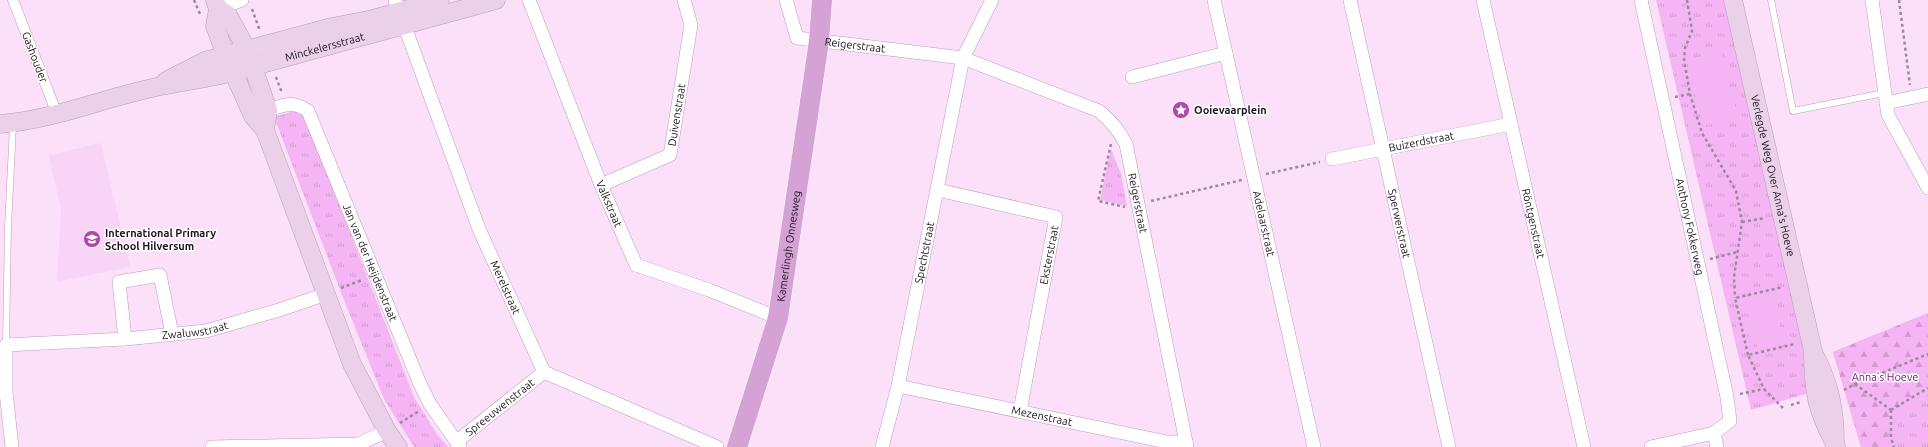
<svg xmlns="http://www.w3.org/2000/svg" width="1928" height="447" font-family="Ubuntu,sans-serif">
  <defs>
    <pattern id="grass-tufts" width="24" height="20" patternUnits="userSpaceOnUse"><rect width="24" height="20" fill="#f5b4f3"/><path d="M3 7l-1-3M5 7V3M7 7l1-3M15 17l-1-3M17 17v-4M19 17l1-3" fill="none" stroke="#d29ad0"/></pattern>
    <pattern id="forest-firs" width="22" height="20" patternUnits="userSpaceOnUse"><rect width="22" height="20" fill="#f5b4f3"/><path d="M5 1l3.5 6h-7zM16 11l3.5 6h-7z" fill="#d29ad0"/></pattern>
  </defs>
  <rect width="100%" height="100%" fill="#fce0fa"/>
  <path fill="#f8d5f6" d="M101,143L130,267L57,282L61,211L49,155Z"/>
  <path fill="url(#grass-tufts)" d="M1656,0H1725L1803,344L1809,393L1751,410Z
    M294,111L302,114L310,130L414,397L437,434L448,447H414L384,399L344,300L274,117Z
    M1111,149L1121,174L1127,206L1100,200Z
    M1928,313V447H1861L1833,352Z"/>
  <path fill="url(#forest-firs)" d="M1928,313V396C1908,408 1882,419 1889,447H1861L1833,352Z"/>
  <path fill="#f5b4f3" d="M1721,51L1737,117L1703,126L1687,62Z
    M1772,293L1784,345L1758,351L1746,298Z"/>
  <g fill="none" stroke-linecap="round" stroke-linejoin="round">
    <defs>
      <path id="service" d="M1771,0L1793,111L1884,93
        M6,345L8,227L13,125"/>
      <path id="pedestrian" d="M13,0L57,114"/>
      <g id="minor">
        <path id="s1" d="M395,0L479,229L544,372L717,447"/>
        <path id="s2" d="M529,0L601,185L636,265L709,290L778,318"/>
        <path id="s3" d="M786,0L797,38L963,58L1099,111C1111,121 1119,130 1126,144L1187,447"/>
        <path id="s4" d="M1214,0L1314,447"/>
        <path id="s5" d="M1350,0L1449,447"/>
        <path id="s6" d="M1483,0L1584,447"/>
        <path id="s7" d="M1641,0L1727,397L1730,421L1714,433L1717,447"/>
        <path d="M1872,0L1888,115L1928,188"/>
        <path d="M218,9L242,0"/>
        <path d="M1132,77L1226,53"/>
        <path d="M1886,103L1928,94"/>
        <path id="s8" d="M268,110C284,105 293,100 308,111L420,384L430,404L460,447"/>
        <path id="s9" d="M1332,159L1511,124"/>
        <path id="s10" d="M601,185L670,155L691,25L684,0"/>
        <path d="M938,190L1056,217L1020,411"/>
        <path d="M125,339L119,282L160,275L172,334"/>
        <path id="s11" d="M898,386L1167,442H1186"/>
        <path id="s12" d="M456,442L544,372"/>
        <path id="s13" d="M12,447L6,392V345L125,339L206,331L279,310L326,294"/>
        <path d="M212,447L359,444L387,431"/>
        <path id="s14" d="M882,447L898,386L963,58L992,0"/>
        <path d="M1651,447L1714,433"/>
      </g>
      <g id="secondary">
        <path d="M215,0L218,9L215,26L226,56L253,116L265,130L352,364L387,431L398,447"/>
        <path id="s15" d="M1733,0L1813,351C1813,392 1817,411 1836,446"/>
        <path d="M218,9L228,15L247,50L268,110L265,130"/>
        <path d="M166,81L205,61L332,27L373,19L440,0"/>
        <path id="s16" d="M0,124C52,120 101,99 152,88C178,82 206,79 233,72L496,0"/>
        <path d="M1815,356C1830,385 1835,410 1835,443"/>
      </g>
      <g id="primary">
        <path id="s17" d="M737,447L778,318L819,41L822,0"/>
      </g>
    </defs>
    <use href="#service" stroke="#b99fb8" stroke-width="7"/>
    <use href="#pedestrian" stroke="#b99fb8" stroke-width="11"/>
    <use href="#minor" stroke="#b99fb8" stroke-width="14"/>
    <use href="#secondary" stroke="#b99fb8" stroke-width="19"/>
    <use href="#primary" stroke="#fff" stroke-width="21"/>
    <path stroke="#9d899c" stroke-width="2.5" stroke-dasharray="3 3" stroke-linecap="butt" d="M194,0L200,14
      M1687,0L1692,31L1685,48L1684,60L1690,94L1702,133L1736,191L1742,222L1734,277L1735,298
      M1899,0L1910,85
      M252,9L260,31
      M276,77L282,93
      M1675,97L1690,94
      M1111,144L1098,201L1125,207
      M1266,174L1320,162
      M1151,201L1242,180
      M1742,222L1765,218
      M1710,259L1737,252
      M341,288L362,280
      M1748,355L1735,298L1783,287
      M1855,384L1891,410
      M1844,390L1855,384L1928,354
      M1740,394L1764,389
      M1791,405L1801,402
      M1783,408L1764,389L1748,355L1795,344
      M1891,410L1928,388
      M1891,410V438L1894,447
      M400,423L419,411"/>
    <use href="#service" stroke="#fff" stroke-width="6"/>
    <use href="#pedestrian" stroke="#fff" stroke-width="10"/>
    <use href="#minor" stroke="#fff" stroke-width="13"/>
    <use href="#secondary" stroke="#ead0e9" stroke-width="18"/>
    <use href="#primary" stroke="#d4a2d4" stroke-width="20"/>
  </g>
  <defs>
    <symbol id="sight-disc" viewBox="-11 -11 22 22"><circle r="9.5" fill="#af49ae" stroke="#fff"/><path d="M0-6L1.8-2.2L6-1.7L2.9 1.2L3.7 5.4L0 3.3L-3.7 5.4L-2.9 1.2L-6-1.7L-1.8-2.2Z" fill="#fff"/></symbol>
    <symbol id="school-disc" viewBox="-11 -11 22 22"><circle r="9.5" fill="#af49ae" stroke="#fff"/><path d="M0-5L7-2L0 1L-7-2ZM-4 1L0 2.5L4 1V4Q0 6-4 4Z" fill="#fff"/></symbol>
  </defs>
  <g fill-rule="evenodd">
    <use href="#sight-disc" x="1171" y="100" width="20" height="20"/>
    <use href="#school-disc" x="82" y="229" width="20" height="20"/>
  </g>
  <g text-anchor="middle" stroke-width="3" stroke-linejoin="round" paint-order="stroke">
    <g font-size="11" fill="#1e141d" stroke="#fff">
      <text dy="4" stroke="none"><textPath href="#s3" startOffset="98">Reigerstraat</textPath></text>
      <text dy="4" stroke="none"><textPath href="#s16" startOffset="334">Minckelersstraat</textPath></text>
      <text transform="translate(35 57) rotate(69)" y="4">Gashouder</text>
      <text dy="4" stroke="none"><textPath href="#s10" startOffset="116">Duivenstraat</textPath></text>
      <text dy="4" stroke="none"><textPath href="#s9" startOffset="91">Buizerdstraat</textPath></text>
      <text dy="4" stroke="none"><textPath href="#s15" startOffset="180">Verlegde Weg Over Anna's Hoeve</textPath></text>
      <text dy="4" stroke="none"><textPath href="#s3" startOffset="456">Reigerstraat</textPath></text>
      <text dy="4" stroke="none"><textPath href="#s2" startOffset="219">Valkstraat</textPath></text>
      <text dy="4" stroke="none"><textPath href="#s4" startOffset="229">Adelaarstraat</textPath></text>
      <text dy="4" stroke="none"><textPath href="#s5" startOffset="229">Sperwerstraat</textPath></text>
      <text dy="4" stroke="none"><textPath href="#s6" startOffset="229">Röntgenstraat</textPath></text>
      <text dy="4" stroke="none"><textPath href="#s7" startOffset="232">Anthony Fokkerweg</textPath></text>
      <text dy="4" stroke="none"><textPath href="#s17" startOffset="208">Kamerlingh Onnesweg</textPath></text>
      <text dy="4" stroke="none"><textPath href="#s14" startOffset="199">Spechtstraat</textPath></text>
      <text transform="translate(1049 255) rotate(-79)" y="4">Eksterstraat</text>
      <text dy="4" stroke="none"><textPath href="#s8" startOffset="206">Jan van der Heijdenstraat</textPath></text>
      <text dy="4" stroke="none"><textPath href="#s1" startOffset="308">Merelstraat</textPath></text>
      <text dy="4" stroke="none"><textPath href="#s13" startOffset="292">Zwaluwstraat</textPath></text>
      <text dy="4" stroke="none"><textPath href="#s12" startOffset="56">Spreeuwenstraat</textPath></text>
      <text dy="4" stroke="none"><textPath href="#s11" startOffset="147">Mezenstraat</textPath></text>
    </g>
    <g font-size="11" font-weight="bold" fill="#1e141d" stroke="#fff" text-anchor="start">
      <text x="1194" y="114">Ooievaarplein</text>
      <text x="105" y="237">International Primary<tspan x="105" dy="13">School Hilversum</tspan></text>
    </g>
    <g font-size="11" fill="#742074" stroke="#fff">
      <text x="1885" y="381">Anna's Hoeve</text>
    </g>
  </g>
</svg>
